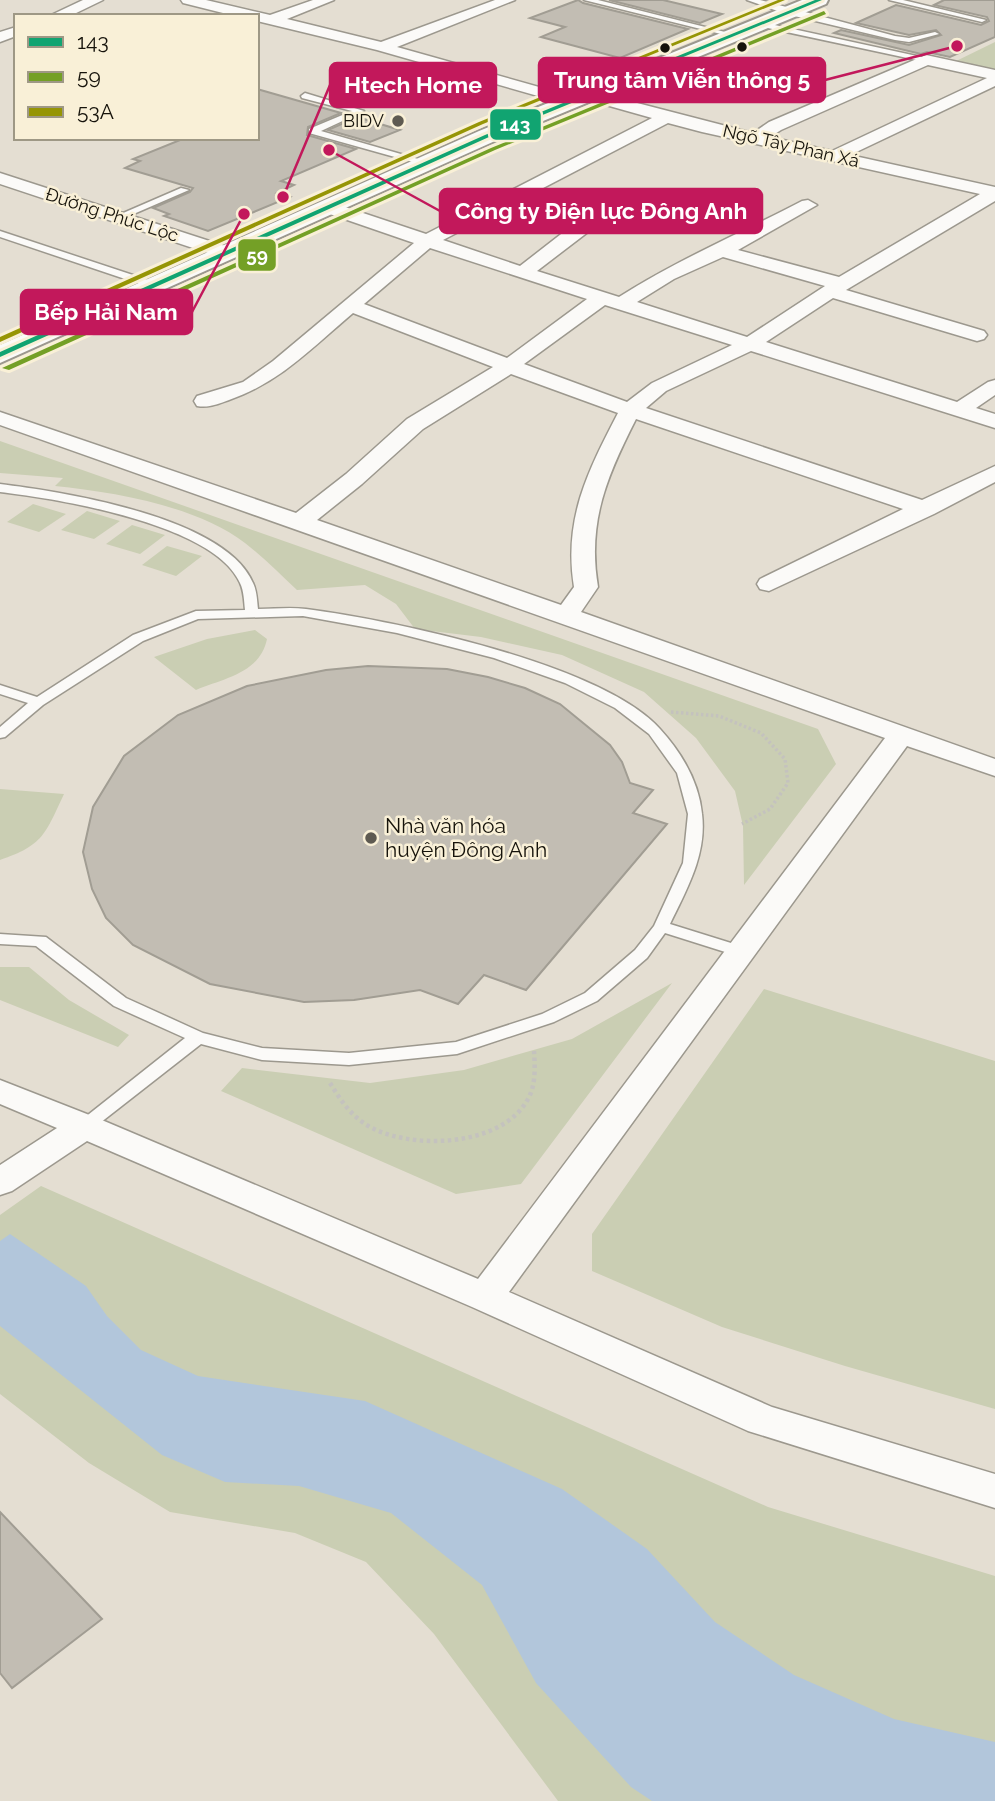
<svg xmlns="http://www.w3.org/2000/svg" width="995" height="1801" font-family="Raleway,sans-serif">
  <rect width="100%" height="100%" fill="#e4ded2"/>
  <path fill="#caceb3" d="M995,42V75L948,65Z
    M0,441L818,729L836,764L744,885L743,826L735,791L696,738L644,692L562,655L481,637L415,629L396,604L365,585L297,590C280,574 263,557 245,543C197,506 114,492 55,486L63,478L0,473Z
    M33,504L66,514L39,532L7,522Z
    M87,511L120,521L94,539L61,530Z
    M132,525L165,535L140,554L106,544Z
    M167,546L202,556L176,576L142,565Z
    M255,630L267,639C260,673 225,678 196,690L154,657L207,639Z
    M0,789L64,794C45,834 44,845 0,860Z
    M0,967H29L69,1000L129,1035L118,1047L0,1000Z
    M672,983L521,1184L456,1194L221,1091L242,1068L370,1083L464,1070L572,1039Z
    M764,989L995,1061V1409L845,1366L722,1327L592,1271V1234Z
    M41,1186L768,1507L995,1576V1801H558L434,1634L366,1562L295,1533L170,1512L89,1463L0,1394V1215Z"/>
  <path fill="#b2c6db" d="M10,1234L86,1286L107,1316L141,1350L198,1376L365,1401L562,1489L647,1549L715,1622L794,1675L894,1719L995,1742V1801H652L631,1787L536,1683L482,1585L391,1513L299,1486L225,1482L162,1455L0,1326V1241Z"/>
  <path fill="#c2bdb3" stroke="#a19d93" stroke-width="2" d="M578,0L583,3L688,29L620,58L541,37L565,27L530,18Z
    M609,0H663L722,14L700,23Z
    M944,0H995V37L950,57L927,52L921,54L834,33L841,30L909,45L941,35L936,30L909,35L856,23L896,5L981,25L989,21L987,17L934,5Z
    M257,89L341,113L308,127L307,135L356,149L281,181L294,185L277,193L290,197L208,231L164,216L169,214L153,208L190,192L193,188L125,168L140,161L133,159L185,138H257Z
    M357,117L400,130L370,142L328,130Z
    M368,666L447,669L488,677L525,688L560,704L610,745L622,762L630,783L653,790L633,813L667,824L526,990L484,975L458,1004L420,990L354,1000L304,1002L210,984L133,945L106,918L92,889L83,852L93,807L124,756L178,715L247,686L326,670Z
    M0,1512L102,1619L12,1688L0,1673Z"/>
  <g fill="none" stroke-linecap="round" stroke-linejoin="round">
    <defs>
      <path id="lane" d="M584,0H598L737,35L733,37Z
        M747,0H760L895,36L909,38L935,32L939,34L909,42L895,40L786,14Z
        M889,0H903L986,20L982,22Z
        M761,22L926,58L930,60L926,62L758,26Z
        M679,56L782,82L783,84L779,87L676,60L675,58Z
        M305,93L364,111L321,131L432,163L427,166L309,133V129L352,111L302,98L301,96Z
        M181,188L189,190L122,219L114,217Z
        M0,231L157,283L158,285L149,287L0,237Z
        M0,484C64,492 225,517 253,583C257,591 257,601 258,609C274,609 290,607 306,609C392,620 602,664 660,729C681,752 699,782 702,814C707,854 687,889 670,924L747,948L749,952L741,957L665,933L647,958L597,1001L554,1022L457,1054L349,1065L262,1060L201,1044L91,1130H79L76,1126L79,1122L185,1038L114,1006L36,946L0,944V934L46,937L126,998L203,1033L262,1048L349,1053L456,1042L542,1014L585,993L635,950L654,926L683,863L688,814L677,773L649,734L615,708L565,683L494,658L397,633L303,616L198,619L143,641L43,705L5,737L0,738V727L28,703L0,694V685L37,697L133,635L196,611L245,610C244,601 244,591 240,583C214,524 59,499 0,492Z"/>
      <path id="street" d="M83,0H103L70,16H49Z
        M181,0H206L270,15L313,0H334L287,19L381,42L495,0H515L397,47L578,98L580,101L578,104H566L377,50L257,21V16H235L183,3Z
        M16,27V36L0,42V32Z
        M926,55L995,70V86L850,155L995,187V201L846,290L984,331L987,335L984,339L977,341L833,298L766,342L957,402L988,382L995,380V395L976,408L995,414V428L751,351L666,391L646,408L922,500L995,466V482L934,514L769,591L760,589L757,584L760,579L903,509L636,419C607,476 587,522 598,587L581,612L995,759V776L907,746L509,1292L772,1407L995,1474V1508L748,1431L472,1307L87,1141L12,1191L0,1195V1165L57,1128L0,1104V1080L97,1118L478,1279L885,738L0,425V412L296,513L346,474L407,419L493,367L353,313C313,347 279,383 229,400C218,404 209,408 197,406L194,401L197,396L243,382L273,361L414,243L324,212L321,208L324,204H336L426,234L652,118L581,98L579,95L581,92L587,90L753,133L769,122ZM928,65L987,78L832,151L770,137L781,130ZM668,123L702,132L980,194L839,277L738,250L817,205L808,200L802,201C741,233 677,260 619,297L537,271L588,232L650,205L653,201L650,197H638L574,224L520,266L443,240ZM430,248L587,299L507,358L364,304ZM723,257L825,286L747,337L637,302L674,279ZM605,305L732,345L652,383L627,402L524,364ZM511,374L618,413C588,471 563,519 574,587L561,605L317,520L362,484L423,429Z
        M0,173L231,248L233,252L224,258L217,256L0,184Z"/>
      <path id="secondary" d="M802,0H828L826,4L495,141L0,363V345L479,131Z"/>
    </defs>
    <use href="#lane" stroke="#9c988e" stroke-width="3"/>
    <use href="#street" stroke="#9c988e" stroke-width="3"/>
    <use href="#secondary" stroke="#9c988e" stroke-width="4"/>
    <path stroke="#c4c2be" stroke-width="3.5" stroke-dasharray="2.5 2.5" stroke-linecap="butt" d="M671,712L719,716L761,733L785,759L788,783L770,809L742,824"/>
    <path stroke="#c4c2be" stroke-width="4.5" stroke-dasharray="3.5 3.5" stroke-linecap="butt" d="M330,1083C340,1099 349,1113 365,1124C407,1151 502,1148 528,1099C536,1085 535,1067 534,1051"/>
    <use href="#lane" fill="#fbfaf8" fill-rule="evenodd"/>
    <use href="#street" fill="#fbfaf8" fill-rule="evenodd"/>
    <use href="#secondary" fill="#fbfaf8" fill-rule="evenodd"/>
    <defs>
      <path id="bus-1" d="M815,0H822L489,137L0,357V352L485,135Z"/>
      <path id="bus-2" d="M824,11L826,14L495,150L9,370L2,368L491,148Z"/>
      <path id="bus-3" d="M778,0H785L483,124L0,342V337L479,122Z"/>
    </defs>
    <use href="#bus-1" stroke="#f9f0d7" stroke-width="6"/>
    <use href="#bus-2" stroke="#f9f0d7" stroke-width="6"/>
    <use href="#bus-3" stroke="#f9f0d7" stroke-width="6"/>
    <use href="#bus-1" fill="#11a471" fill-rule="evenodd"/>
    <use href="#bus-2" fill="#74a026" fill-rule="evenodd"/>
    <use href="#bus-3" fill="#969505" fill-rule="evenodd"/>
  </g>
  <g fill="#16130b" stroke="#f9f0d7" stroke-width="2.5">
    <circle cx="742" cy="47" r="6"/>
    <circle cx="665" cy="48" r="6"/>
  </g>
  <g fill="#5e5a51" stroke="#f9f0d7" stroke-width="2.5">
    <circle cx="398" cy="121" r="7"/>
    <circle cx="371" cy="838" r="7"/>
  </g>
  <g text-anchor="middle" stroke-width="5" stroke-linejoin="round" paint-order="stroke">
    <g font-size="18" fill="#16130b" stroke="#f9f0d7" text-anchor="end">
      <text x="384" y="127">BIDV</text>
    </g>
    <g font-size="18" fill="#16130b" stroke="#f9f0d7">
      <text transform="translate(791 146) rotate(13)" y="6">Ngõ Tây Phan Xá</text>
      <text transform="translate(112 215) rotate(18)" y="6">Đường Phúc Lộc</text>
    </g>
    <g font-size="21" fill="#16130b" stroke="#f9f0d7" text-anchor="start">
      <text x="385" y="833">Nhà văn hóa<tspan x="385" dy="24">huyện Đông Anh</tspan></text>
    </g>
  </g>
  <path fill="none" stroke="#c2185b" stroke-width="2.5" d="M957 46L825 80M283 197L330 85M329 150L440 211M244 214L192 312"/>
  <g fill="#c2185b" stroke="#f9f0d7" stroke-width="2.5">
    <circle cx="957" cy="46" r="7"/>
    <circle cx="283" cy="197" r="7"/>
    <circle cx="329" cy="150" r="7"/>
    <circle cx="244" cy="214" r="7"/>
  </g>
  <g fill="#c2185b" stroke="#c2185b" stroke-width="2.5">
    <rect x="539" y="58" width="286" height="44" rx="7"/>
    <rect x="330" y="63" width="166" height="44" rx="7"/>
    <rect x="440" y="189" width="322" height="44" rx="7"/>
    <rect x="21" y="290" width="171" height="44" rx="7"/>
  </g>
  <g font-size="23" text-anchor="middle" font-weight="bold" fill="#fff">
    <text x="682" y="88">Trung tâm Viễn thông 5</text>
    <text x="413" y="93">Htech Home</text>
    <text x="601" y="219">Công ty Điện lực Đông Anh</text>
    <text x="106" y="320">Bếp Hải Nam</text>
  </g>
  <g stroke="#f9f0d7" stroke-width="2.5">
    <rect x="489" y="108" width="53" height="33" rx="7" fill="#11a471"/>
    <rect x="237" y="238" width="40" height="34" rx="7" fill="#74a026"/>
  </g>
  <g font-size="19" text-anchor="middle" font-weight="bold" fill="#fff">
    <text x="515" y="131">143</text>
    <text x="257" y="262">59</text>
  </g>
  <rect x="14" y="14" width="245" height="126" fill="#f9f0d7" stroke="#9e9885" stroke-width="2"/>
  <rect x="28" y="37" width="35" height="10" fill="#11a471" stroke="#9e9885" stroke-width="2"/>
  <text x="77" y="49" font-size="21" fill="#16130b">143</text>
  <rect x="28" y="72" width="35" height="10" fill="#74a026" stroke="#9e9885" stroke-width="2"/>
  <text x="77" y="84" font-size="21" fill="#16130b">59</text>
  <rect x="28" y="107" width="35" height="10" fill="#969505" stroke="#9e9885" stroke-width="2"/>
  <text x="77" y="119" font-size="21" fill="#16130b">53A</text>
</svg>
